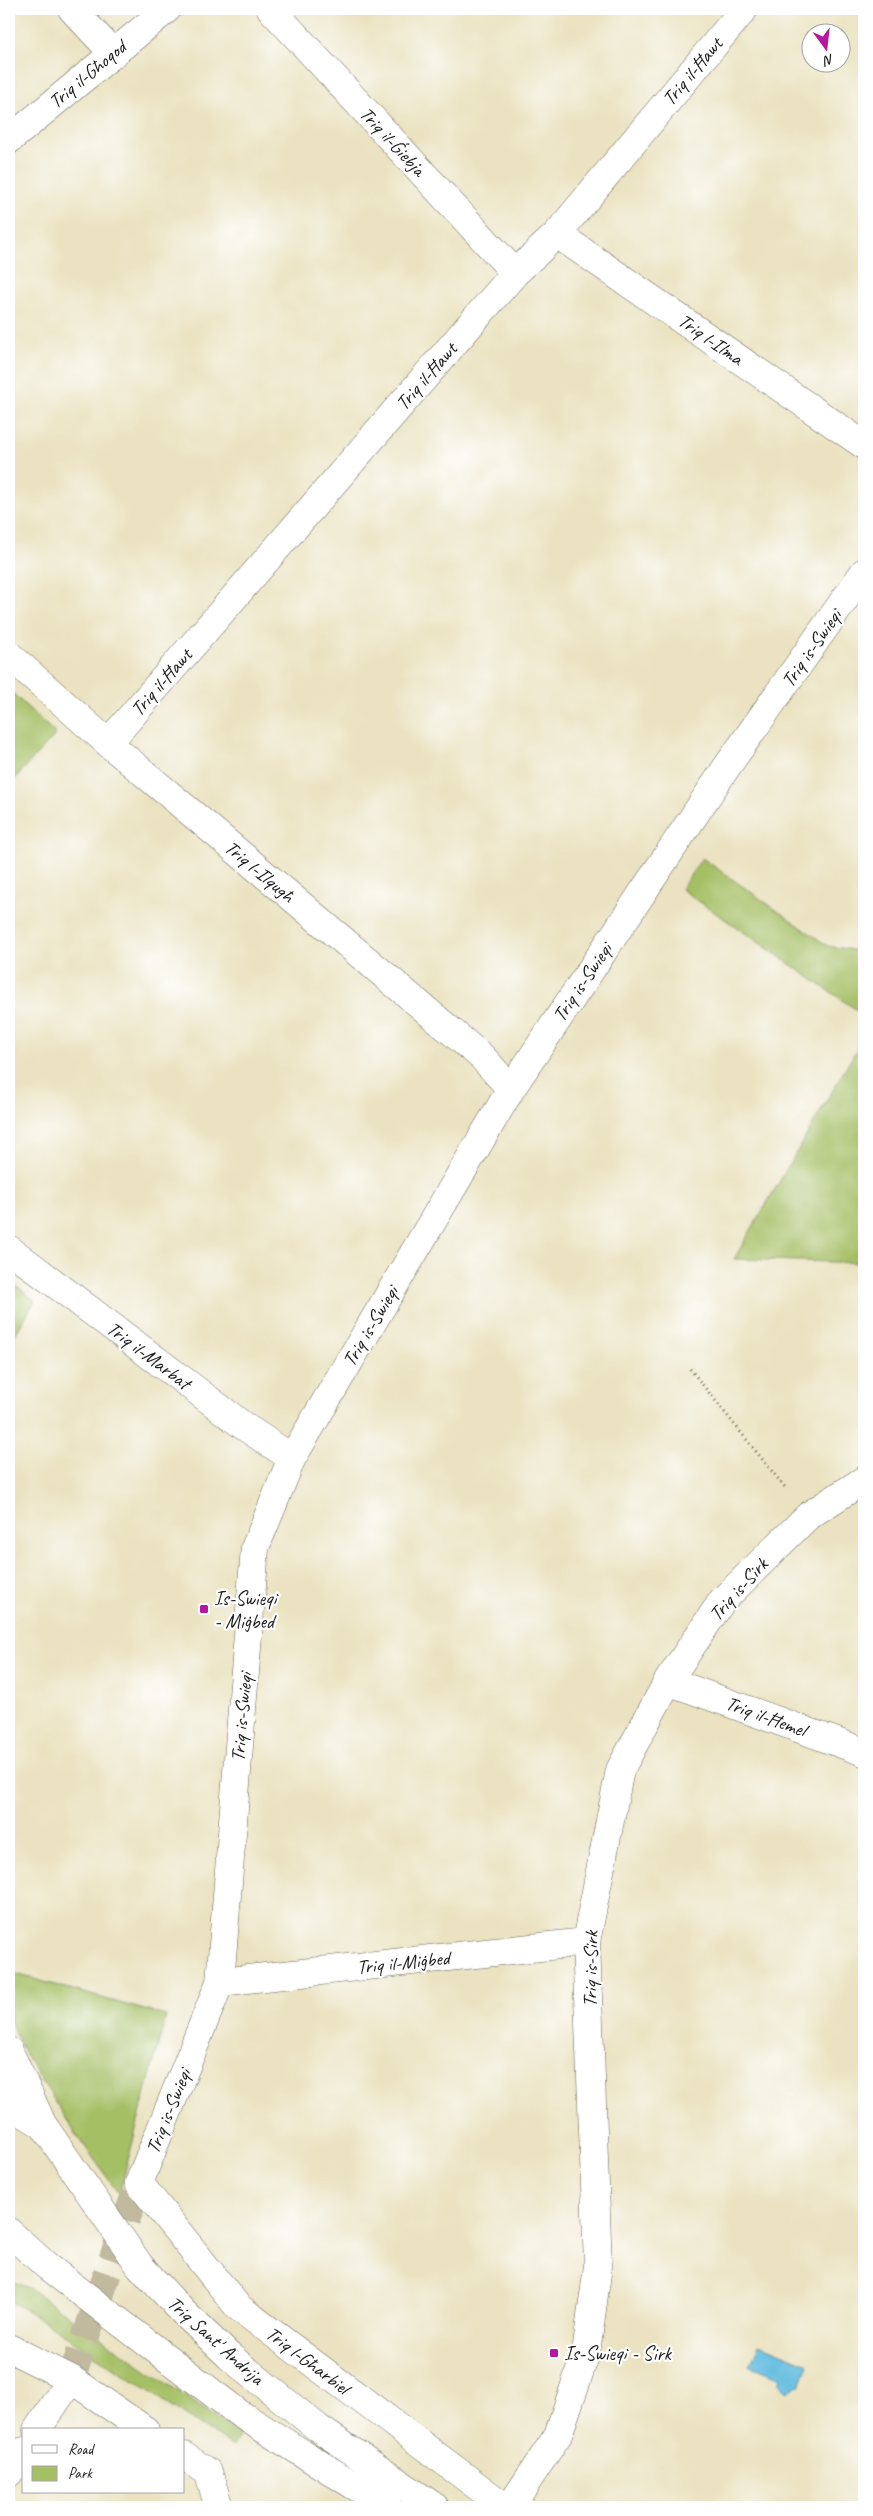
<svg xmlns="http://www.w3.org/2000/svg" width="873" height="2516" font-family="Caveat,sans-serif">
  <rect width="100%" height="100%" fill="#fff"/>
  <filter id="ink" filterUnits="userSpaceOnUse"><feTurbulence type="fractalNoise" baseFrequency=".02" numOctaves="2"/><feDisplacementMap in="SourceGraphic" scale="10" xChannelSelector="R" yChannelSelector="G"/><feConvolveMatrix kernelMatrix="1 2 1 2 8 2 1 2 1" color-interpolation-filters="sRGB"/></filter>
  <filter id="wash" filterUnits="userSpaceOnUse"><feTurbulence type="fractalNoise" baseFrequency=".0096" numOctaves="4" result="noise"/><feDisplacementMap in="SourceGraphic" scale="20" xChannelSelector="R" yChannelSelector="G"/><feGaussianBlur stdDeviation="1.12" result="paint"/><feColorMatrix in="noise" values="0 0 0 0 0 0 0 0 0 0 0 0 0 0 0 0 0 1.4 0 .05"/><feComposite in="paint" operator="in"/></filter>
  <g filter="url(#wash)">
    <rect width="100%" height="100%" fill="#eae2c0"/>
    <path fill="#a5bf65" stroke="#606e40" d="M9,690L56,734L9,785Z
      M702,858L828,946L864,952V1015L681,889Z
      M864,1037V1263L734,1259Z
      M9,1280L35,1301L9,1345Z
      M9,1972L166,2016L119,2194L74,2131L25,2054L9,2018Z
      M9,2280L29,2288L240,2434L233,2447L28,2311L9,2301Z"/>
    <path fill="#61bbdf" stroke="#3e6c7e" d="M759,2344L808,2364L800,2386L797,2385L792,2390L786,2392L779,2384L781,2378L750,2365Z"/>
  </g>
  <g filter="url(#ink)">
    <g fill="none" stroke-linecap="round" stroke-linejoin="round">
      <path stroke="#c1ba9f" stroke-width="28" stroke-dasharray="28 14" stroke-linecap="butt" d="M71,2379L139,2183"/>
      <defs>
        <path id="minor" d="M72,9L112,52
          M271,9L515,273
          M9,140L167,9
          M557,234L864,445
          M9,655L108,743L482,1057L511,1089
          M108,743L515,273L557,234L744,9
          M9,1249L245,1427L292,1458
          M668,1681L864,1752
          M220,1982L586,1942
          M9,2348L71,2379L145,2430
          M37,2430L71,2379
          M184,2456L208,2472L219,2507
          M9,2473L24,2451
          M505,2507L238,2307L139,2183L220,1982L255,1548L292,1458L511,1089L726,768L864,572
          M510,2507L558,2435L586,2353L598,2266L586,1942L620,1770L668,1681L722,1601L808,1516L864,1480"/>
        <path id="highway" d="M9,2051L43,2125L140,2266L183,2312L229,2356L318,2428L435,2507
          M9,2104L43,2125
          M9,2232L48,2267L240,2414L388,2507"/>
      </defs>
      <use href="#minor" stroke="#646155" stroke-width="29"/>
      <use href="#highway" stroke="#646155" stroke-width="29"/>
      <path stroke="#646155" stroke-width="3" stroke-dasharray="1 4" stroke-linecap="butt" d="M690,1369L787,1490"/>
      <use href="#minor" stroke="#fff" stroke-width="28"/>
      <use href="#highway" stroke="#fff" stroke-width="28"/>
    </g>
  </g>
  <g fill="#b5179e" stroke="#fff" stroke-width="2">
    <rect x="199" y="1604" width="10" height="10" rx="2.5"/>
    <rect x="549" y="2348" width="10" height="10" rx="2.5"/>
  </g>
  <g text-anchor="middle" stroke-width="4.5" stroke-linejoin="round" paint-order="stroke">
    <g font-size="20" fill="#1c1c1c" stroke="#fff">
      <text transform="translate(692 71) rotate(-50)" y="7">Triq il-Ħawt</text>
      <text transform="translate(87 74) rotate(-40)" y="7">Triq il-Għoqod</text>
      <text transform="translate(393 141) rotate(47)" y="7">Triq il-Ǵiebja</text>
      <text transform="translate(711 339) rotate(35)" y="7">Triq l-Ilma</text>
      <text transform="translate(426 376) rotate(-49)" y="7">Triq il-Ħawt</text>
      <text transform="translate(811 648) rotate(-55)" y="7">Triq is-Swieqi</text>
      <text transform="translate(161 682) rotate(-49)" y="7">Triq il-Ħawt</text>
      <text transform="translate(260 871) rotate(40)" y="7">Triq l-Ilqugħ</text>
      <text transform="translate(582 982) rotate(-56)" y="7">Triq is-Swieqi</text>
      <text transform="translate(370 1326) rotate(-59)" y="7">Triq is-Swieqi</text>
      <text transform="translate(149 1355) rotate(37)" y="7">Triq il-Marbat</text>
      <text transform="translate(738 1589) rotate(-48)" y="7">Triq is-Sirk</text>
      <text transform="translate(766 1716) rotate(20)" y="7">Triq il-Ħemel</text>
      <text transform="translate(241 1717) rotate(-85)" y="7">Triq is-Swieqi</text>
      <text transform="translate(403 1962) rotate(-6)" y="7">Triq il-Miġbed</text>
      <text transform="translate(590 1969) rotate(-89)" y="7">Triq is-Sirk</text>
      <text transform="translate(168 2111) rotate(-68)" y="7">Triq is-Swieqi</text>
      <text transform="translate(216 2340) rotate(42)" y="7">Triq Sant' Andrija</text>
      <text transform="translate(308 2360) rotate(37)" y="7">Triq l-Għarbiel</text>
    </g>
    <g font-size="20" fill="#1c1c1c" stroke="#fff" text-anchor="start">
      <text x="214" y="1605">Is-Swieqi<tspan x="214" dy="23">- Miġbed</tspan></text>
      <text x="564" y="2360">Is-Swieqi - Sirk</text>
    </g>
  </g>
  <rect width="873" height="2516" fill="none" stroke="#fff" stroke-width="30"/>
  <rect x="22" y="2428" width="162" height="65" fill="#ffffff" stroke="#a4a4a4"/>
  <rect x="32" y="2445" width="25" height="8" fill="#ffffff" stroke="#a4a4a4"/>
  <text x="68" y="2454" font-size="15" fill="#1c1c1c">Road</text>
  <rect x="32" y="2466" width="25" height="15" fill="#a5bf65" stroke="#a4a4a4"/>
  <text x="68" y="2478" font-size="15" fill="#1c1c1c">Park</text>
  <g transform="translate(826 48) rotate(165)"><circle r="24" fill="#ffffff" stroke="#a4a4a4"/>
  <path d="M0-4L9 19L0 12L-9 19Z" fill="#b5179e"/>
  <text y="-8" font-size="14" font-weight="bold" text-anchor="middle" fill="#1c1c1c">N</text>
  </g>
</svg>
